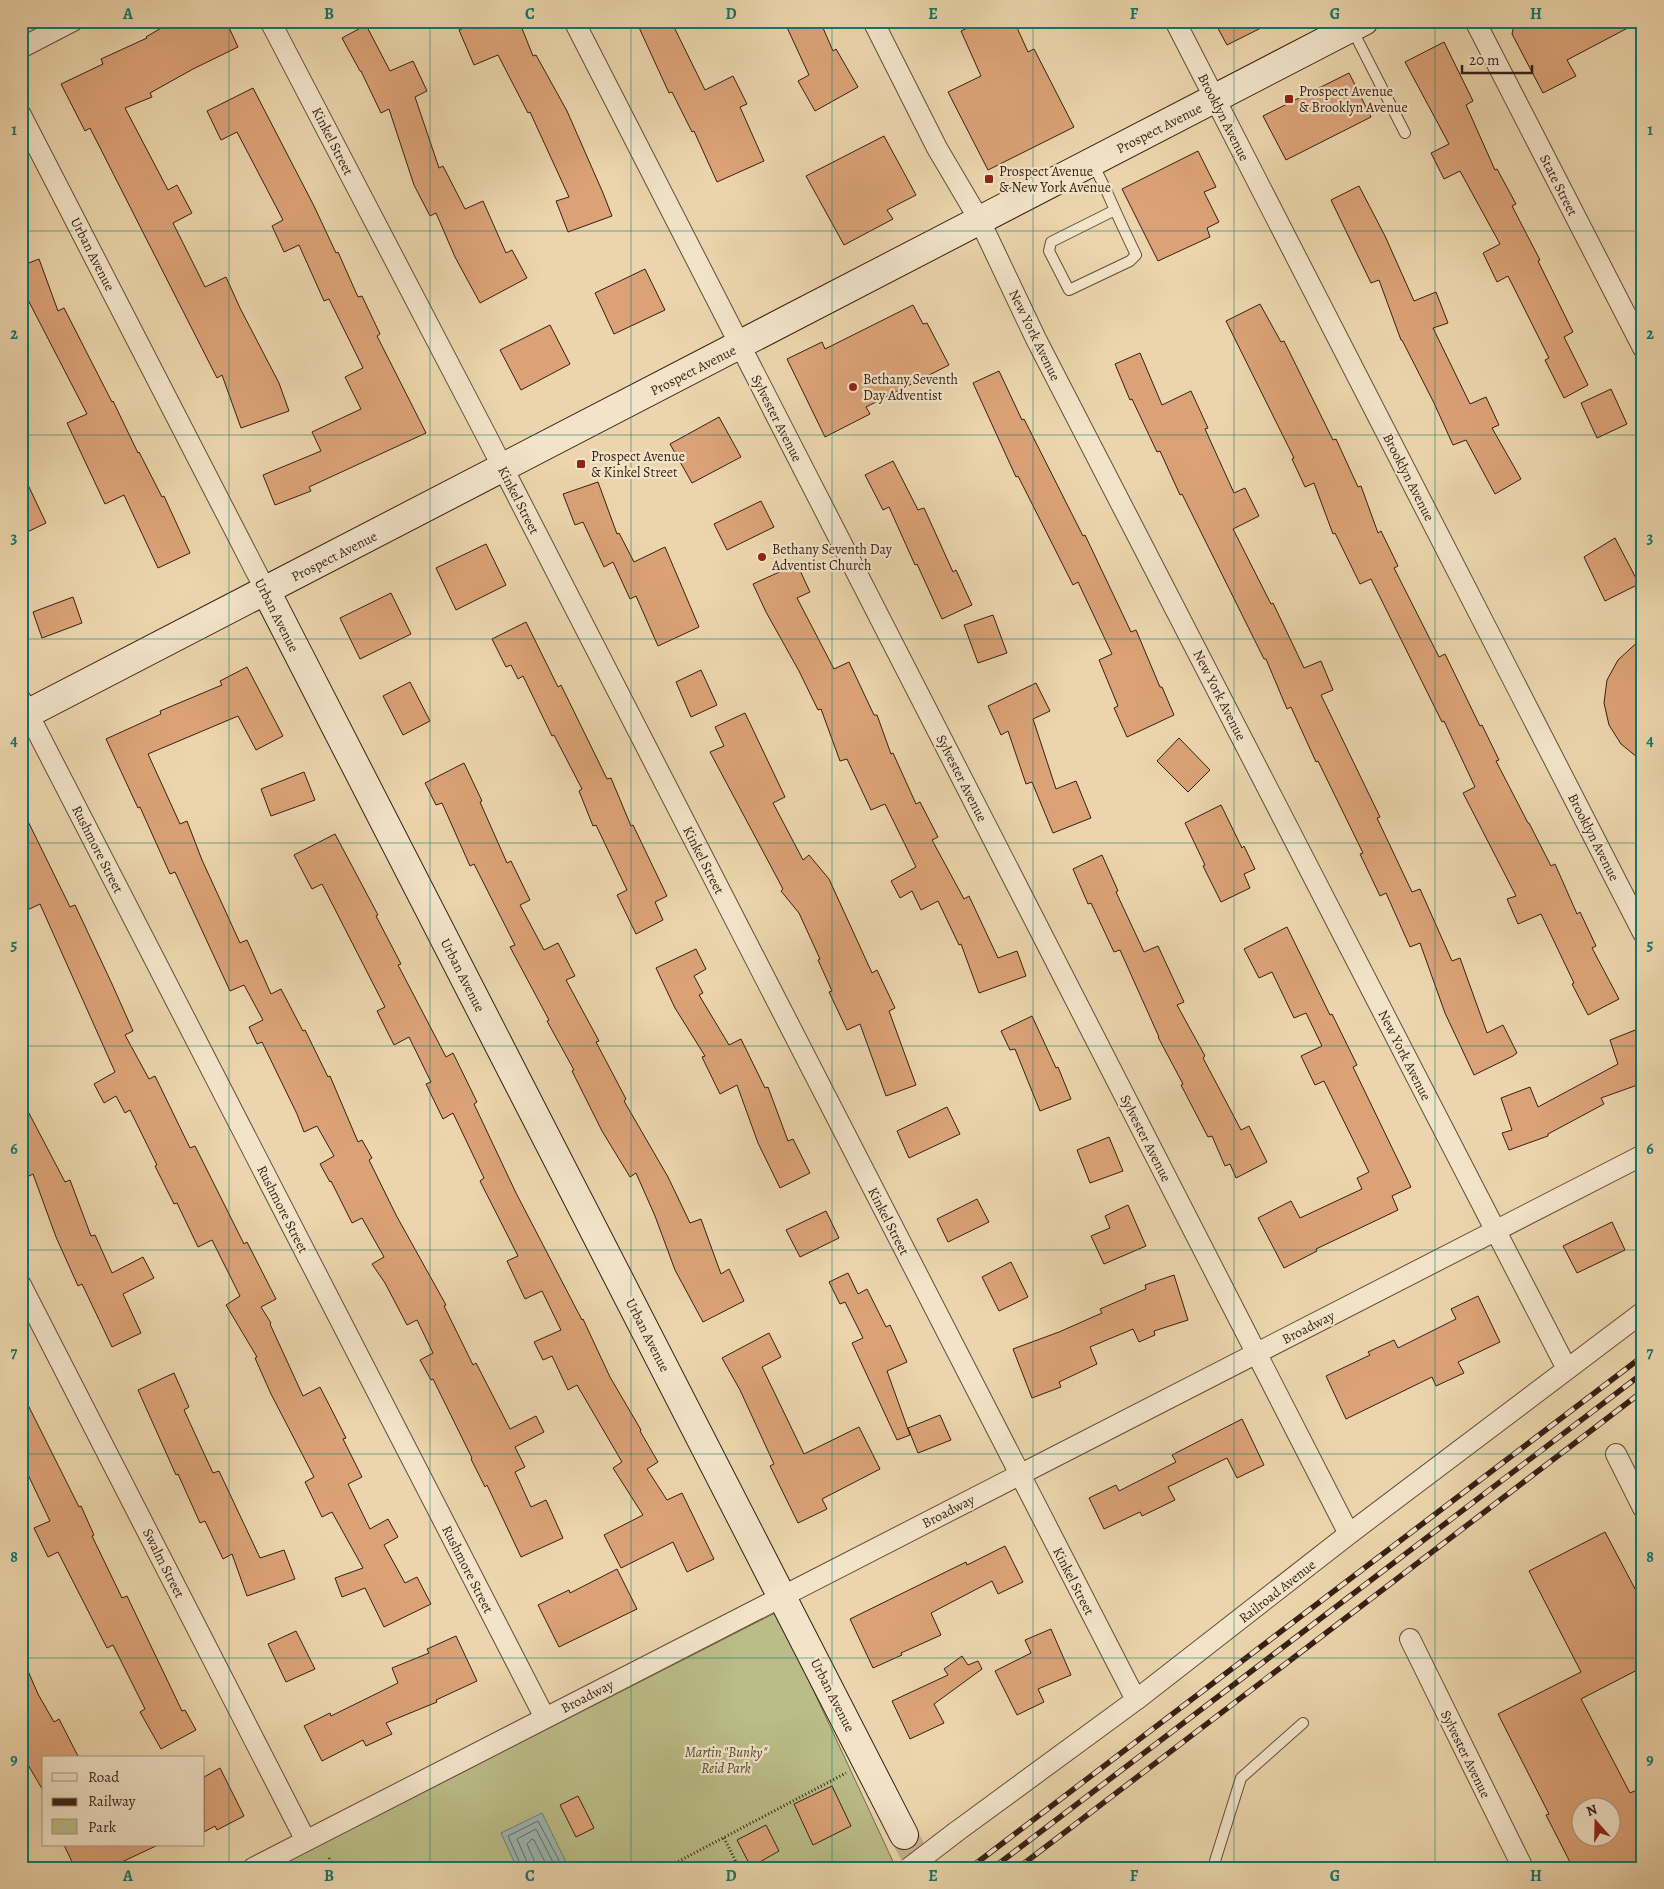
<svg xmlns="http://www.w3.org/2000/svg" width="1664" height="1889" font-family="Alegreya,serif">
  <rect width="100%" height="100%" fill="#ecd5ac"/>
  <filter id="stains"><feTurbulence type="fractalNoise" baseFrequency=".004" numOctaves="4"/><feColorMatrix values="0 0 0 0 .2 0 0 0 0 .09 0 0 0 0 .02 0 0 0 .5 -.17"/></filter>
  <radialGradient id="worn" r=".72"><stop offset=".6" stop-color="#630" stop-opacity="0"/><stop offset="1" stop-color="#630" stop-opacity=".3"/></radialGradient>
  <path fill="#babd88" stroke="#786e4e" d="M777,1612L896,1868H275Z"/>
  <path fill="#9bb7b3" stroke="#737a73" d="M542,1813L569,1868H517L501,1833Z"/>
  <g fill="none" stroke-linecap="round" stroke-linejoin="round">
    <path stroke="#686b64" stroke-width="1" d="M522,1868L508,1836L538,1821L563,1868
      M528,1868L527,1862L517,1839L536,1829L556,1868
      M535,1868L534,1860L527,1844L532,1839L534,1840L548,1868"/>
  </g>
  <path fill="#dba277" stroke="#361f14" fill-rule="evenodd" d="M173,21H226L238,47L193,69L150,93L152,97L125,108L168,190L177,185L192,213L173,223L205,287L226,277L240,308L279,383L289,411L241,428L222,375L217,378L90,128L85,131L61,84L103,64L101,59L147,38L146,37Z
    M480,21H519L533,56L536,55L567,111L603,193L612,216L568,232L556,201L569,197L530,112L528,113L498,55L474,65L459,30Z
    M636,21H671L705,90L733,76L747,104L740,107L764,161L717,182L694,131L692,132L672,92L669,93Z
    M784,21H820L833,51L836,49L858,87L815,111L798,81L809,75Z
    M982,21H1014L1028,52L1034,49L1074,127L988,170L948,92L981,76L961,31Z
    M1214,21H1275L1227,45Z
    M1515,21H1641L1567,60L1576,76L1543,93L1512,34Z
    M366,25L390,71L413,61L427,91L415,97L439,168L443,166L465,209L483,201L506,253L512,250L527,278L480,303L455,257L436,213L430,216L414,185L389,109L381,113L361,71H360L342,38Z
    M1444,42L1473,101L1466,105L1495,170L1497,169L1516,204L1512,206L1540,260L1538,261L1573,332L1564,337L1588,385L1564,398L1545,360L1549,358L1508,276L1497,282L1483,253L1500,244L1460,171L1444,179L1431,153L1449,144L1405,62Z
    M1349,73L1371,117L1286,160L1263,116Z
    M253,88L314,206L336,253L338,252L358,297L362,296L380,334L377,336L426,433L309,487L311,491L275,505L263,475L321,451L312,432L361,409L345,377L363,368L329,299L324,301L299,245L284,252L272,226L283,220L237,132L221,140L207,111Z
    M884,136L916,195L887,210L893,219L844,245L806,176Z
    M1198,151L1216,187L1204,192L1219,222L1207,228L1210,237L1158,261L1122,189Z
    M1359,186L1385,236L1414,301L1436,292L1448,323L1433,328L1470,404L1486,397L1499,425L1492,428L1521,479L1495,494L1466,440L1453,445L1434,403L1402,340H1401L1379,280L1371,283L1331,200Z
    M39,259L58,311L64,308L112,402L113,401L138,453L139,452L162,497L164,496L190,553L158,568L124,495L105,504L67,423L87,414L26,296L21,297V266Z
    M645,269L665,310L614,334L595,293Z
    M1260,304L1281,342L1284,341L1333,440L1336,439L1358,487L1361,486L1378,533L1381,531L1398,566L1394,568L1439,657L1445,654L1480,726L1482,725L1499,760L1496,761L1528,823H1529L1551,866L1555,864L1577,914L1580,912L1596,946L1592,948L1619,999L1588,1015L1572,984L1574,983L1541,914L1518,924L1507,899L1516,896L1463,793L1475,787L1444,721L1442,722L1371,579L1360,584L1335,533L1333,534L1314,483L1305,487L1292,459L1294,458L1226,321Z
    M913,305L923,324L927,323L949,365L866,407L870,414L825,437L787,359L822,342L825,349Z
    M550,325L570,364L521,390L500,350Z
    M1140,353L1162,405L1191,391L1208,428L1205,429L1234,493L1245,488L1259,516L1233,529L1271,604L1273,603L1304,668L1321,661L1333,690L1321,695L1380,817L1377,818L1412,892L1420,889L1452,961L1460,958L1487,1033L1503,1025L1517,1053L1513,1056L1474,1075L1445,1013L1420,943L1410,947L1386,893L1380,896L1360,854L1363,853L1318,761L1316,762L1291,707L1287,709L1266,659H1264L1182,494L1180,495L1160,451L1157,452L1132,399L1130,400L1115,364Z
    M999,371L1022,420L1024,419L1083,536L1085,535L1131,632L1136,630L1160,687H1162L1174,715L1127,737L1114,708L1118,706L1099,660L1112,654L1078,582L1073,585L1018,476L1016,477L973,383Z
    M1611,389L1627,424L1597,438L1581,403Z
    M719,417L741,457L692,483L670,444Z
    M893,461L918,510L924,508L953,572L956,570L972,605L942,619L917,564L915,565L889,507L883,510L865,475Z
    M21,470L46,523L21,535Z
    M598,482L617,534L619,533L634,562L665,547L699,627L658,646L636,596L630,599L613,562L604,567L583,522L575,525L563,494Z
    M761,501L774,527L727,550L714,524Z
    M1615,538L1639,584L1605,601L1584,557Z
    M486,544L506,585L456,610L436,568Z
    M797,564L810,592L797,598L834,669L849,662L874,715H877L891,754L893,753L916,804L920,802L938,837L932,840L964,899L969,896L998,958L1017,951L1026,976L979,993L961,944L959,945L938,901L921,910L912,891L900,898L891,881L916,867L885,804L871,810L847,759L840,761L821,709L818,710L799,671L766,612L753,584Z
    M391,593L411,634L360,659L340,618Z
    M73,597L82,623L42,638L33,612Z
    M993,615L1007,653L978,663L964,625Z
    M526,622L558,687L561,685L607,779L611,778L631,826L633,825L667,896L655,902L663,920L636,934L617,895L627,890L596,825L593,826L579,791L582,789L554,735L552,736L523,676L518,679L511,665L506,667L492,639Z
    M1643,637V762L1621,744L1609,725L1604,703L1607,680L1618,660Z
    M247,667L283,736L256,750L238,716L148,754L180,824L187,821L202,860L240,943L247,940L271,994L281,989L303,1031L305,1030L328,1077L330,1076L358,1142L362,1140L372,1158L369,1160L396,1215L446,1305L444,1306L473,1365L476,1363L510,1429L536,1416L544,1432L515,1447L525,1467L515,1472L531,1507L546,1500L563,1538L521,1557L487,1485L485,1487L471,1459L472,1458L433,1379L431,1380L420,1360L433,1353L417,1320L407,1325L385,1283L372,1264L384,1257L362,1218L352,1223L331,1181L330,1182L320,1164L334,1156L317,1126L304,1132L297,1114L262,1042L257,1044L249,1027L263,1020L244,985L230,991L175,872L170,874L140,807L138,808L106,739L161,714L160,711L222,685L220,681Z
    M701,670L717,705L691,717L676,682Z
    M410,682L430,721L403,735L383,696Z
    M1036,683L1050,711L1033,719L1056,789L1076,781L1091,818L1053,833L1032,782L1026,784L1008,731L1001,735L988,706Z
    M745,713L785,797L773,803L803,860L809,855L829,879L872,973L877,970L895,1008L889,1011L916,1085L886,1096L860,1024L847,1030L829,992L832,991L818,960L820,959L799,913L781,891L783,889L710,752L724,746L715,727Z
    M1179,738L1210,770L1188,792L1157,761Z
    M464,763L482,801L480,802L507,863L511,861L530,900L520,905L544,950L558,943L575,976L566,980L599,1041L596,1042L626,1099L624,1101L668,1177L690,1223L701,1219L721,1274L729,1269L744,1301L703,1322L675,1270L655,1216L636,1173L630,1177L602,1131L572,1071L574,1070L547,1021L549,1020L510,947L515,945L474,864L470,866L442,803L436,805L425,783Z
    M304,772L315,800L271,816L261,789Z
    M1221,805L1242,848L1244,846L1255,869L1244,874L1250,888L1221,902L1203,866L1205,865L1185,823Z
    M21,807L70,907L75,905L112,984L133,1031L125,1035L149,1079L155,1076L190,1148L195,1146L244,1244L247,1242L276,1299L261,1307L271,1323L270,1324L303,1396L320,1387L346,1438L343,1439L362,1477L348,1484L370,1529L388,1519L398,1537L384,1545L405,1583L417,1577L431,1604L384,1627L365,1588L342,1597L335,1578L363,1568L332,1512L322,1517L305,1482L314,1477L271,1394L255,1358L257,1357L226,1305L240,1296L212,1240L198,1247L177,1203L174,1204L155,1166L157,1165L130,1110L125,1113L116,1096L104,1103L94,1084L115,1072L40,904L21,913Z
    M335,834L378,915L376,916L401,964L398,965L446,1057L453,1053L477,1102L474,1104L516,1193L582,1320L583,1319L610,1377L641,1430L640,1431L658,1462L647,1469L667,1500L682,1493L714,1559L687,1572L673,1542L621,1568L604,1535L643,1515L613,1468L622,1462L577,1385L568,1390L552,1356L543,1360L534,1342L561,1330L542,1291L525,1299L507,1261L518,1256L480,1181L484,1178L453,1113L443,1119L426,1084L431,1082L409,1037L394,1045L377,1011L385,1007L322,884L312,889L294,855Z
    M1102,855L1118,891L1116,892L1144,952L1158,946L1184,1002L1177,1005L1205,1056L1203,1058L1241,1130L1249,1126L1267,1162L1236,1178L1230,1164L1225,1166L1212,1136L1208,1137L1181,1085L1183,1084L1158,1037H1159L1120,950L1114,952L1091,903L1088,904L1073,869Z
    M1287,927L1330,1015L1332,1014L1357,1065L1353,1067L1411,1187L1392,1196L1398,1210L1316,1249L1317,1251L1284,1268L1258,1218L1291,1201L1300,1218L1362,1189L1357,1178L1369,1172L1324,1081L1315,1085L1301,1056L1322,1046L1306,1013L1294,1018L1272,972L1259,978L1244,949Z
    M696,949L706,969L694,976L703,993L699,995L729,1045L741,1039L765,1088L768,1087L788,1141L793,1139L810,1173L780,1188L758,1143L737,1085L720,1094L702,1057L705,1056L675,1008L656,968Z
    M1032,1016L1056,1068L1058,1067L1071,1099L1040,1111L1015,1049L1010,1050L1001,1031Z
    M1643,1027V1083L1601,1098L1604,1104L1548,1134V1136L1509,1150L1502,1133L1512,1130L1501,1098L1530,1087L1538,1107L1618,1064L1610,1040Z
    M21,1098L65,1182L70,1180L91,1236L95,1235L112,1273L143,1257L154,1278L123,1294L141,1333L112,1347L82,1284L78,1286L56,1237L33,1174L29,1176L21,1162Z
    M947,1107L960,1134L909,1158L897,1131Z
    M1109,1137L1123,1171L1090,1183L1077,1150Z
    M977,1199L989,1222L948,1242L937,1219Z
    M1128,1205L1146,1246L1104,1264L1091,1236L1110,1228L1105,1216Z
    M826,1211L839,1238L800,1257L786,1230Z
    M1612,1222L1625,1250L1577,1273L1563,1246Z
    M1011,1262L1028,1297L999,1311L982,1277Z
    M848,1273L858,1294L867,1289L886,1327L890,1325L907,1362L887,1371L910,1435L897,1440L852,1343L863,1338L845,1302L840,1304L829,1282Z
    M1174,1275L1188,1320L1154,1331L1155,1335L1139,1342L1133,1329L1090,1347L1097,1364L1059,1382L1061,1387L1032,1398L1013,1349L1059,1332L1102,1313L1100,1309L1146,1289L1145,1285Z
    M1478,1296L1500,1342L1458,1362L1464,1373L1436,1386L1432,1377L1346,1419L1326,1376L1370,1355L1368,1352L1394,1340L1398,1348L1456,1319L1451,1309Z
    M769,1333L781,1357L762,1367L804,1454L859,1427L880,1469L822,1499L827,1509L798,1523L770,1466L774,1464L740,1390L722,1358Z
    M174,1373L189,1407L184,1410L213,1473L219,1471L260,1558L284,1550L295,1579L247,1596L232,1554L223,1559L205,1521L200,1523L178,1474L176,1475L138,1390Z
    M21,1391L79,1507L81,1506L94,1535L92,1536L122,1598L127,1596L182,1711L185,1710L196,1730L161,1749L140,1712L145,1709L113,1645L107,1648L58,1552L48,1557L34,1528L50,1521L21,1460Z
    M940,1415L951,1440L918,1453L908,1428Z
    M1242,1419L1264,1465L1237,1478L1227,1458L1168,1487L1175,1500L1142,1516L1140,1512L1104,1529L1089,1498L1116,1485L1119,1491L1176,1462L1172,1455Z
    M1605,1532L1643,1604V1667L1581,1699L1630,1793L1643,1787V1859L1625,1868H1573L1546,1815L1549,1814L1498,1714L1581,1672L1529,1571ZM1582,1806H1612V1836H1582Z
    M1005,1546L1023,1582L998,1594L992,1581L931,1613L941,1635L901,1653L902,1655L873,1668L850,1619L966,1562L967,1565Z
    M617,1569L637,1609L559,1647L538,1605L569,1590L570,1593Z
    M1051,1629L1071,1675L1038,1689L1044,1702L1017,1715L995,1671L1031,1653L1025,1640Z
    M296,1631L315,1669L286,1682L268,1644Z
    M456,1636L477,1681L436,1700L437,1702L386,1723L392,1734L366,1746L363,1740L322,1761L304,1726L330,1713L331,1716L398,1683L392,1668L429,1653L427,1649Z
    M21,1655L38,1694L54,1722L59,1719L79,1758H44V1792L21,1753Z
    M962,1656L968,1665L978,1661L982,1669L934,1704L944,1723L910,1739L892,1701L948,1675L944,1669Z
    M220,1768L244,1816L217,1830L215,1826L204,1832V1777Z
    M832,1786L851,1826L813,1845L794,1804Z
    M578,1796L594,1828L576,1837L560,1805Z
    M766,1825L779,1851L751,1867L737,1840Z
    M64,1845H158L109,1868H75Z"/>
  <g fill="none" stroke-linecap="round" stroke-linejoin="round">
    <path stroke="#c8b18e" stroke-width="28" stroke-dasharray="28 14" stroke-linecap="butt" d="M904,1835L921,1868"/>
    <defs>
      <path id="lane" d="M1352,29L1405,133
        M1093,164L1107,192C1116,213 1126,234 1136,255L1130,261L1069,290L1049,251L1051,242L1115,210
        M1218,1868L1215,1861L1241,1778L1303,1723"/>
      <path id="street" d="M270,21L486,435L1136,1700
        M574,21L1349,1534
        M873,21L937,148L980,221L1036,339L1567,1369
        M1175,21L1643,933
        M1475,21L1643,348
        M21,48L73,21
        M21,115L266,591
        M21,700L545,1718
        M21,1285L306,1841
        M1616,1454L1643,1508
        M1410,1639L1523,1868
        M956,1832L1136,1700L1349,1534L1643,1312
        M253,1868L1643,1155"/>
      <path id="secondary" d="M266,591L904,1835
        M21,717L1364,21"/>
    </defs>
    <use href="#lane" stroke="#644c3a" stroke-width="12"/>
    <use href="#street" stroke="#644c3a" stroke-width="22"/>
    <use href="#secondary" stroke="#361f14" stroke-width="30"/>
    <path stroke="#361f14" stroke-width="3" stroke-dasharray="1 2.5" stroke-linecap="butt" d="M724,1838L739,1868
      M329,1858L334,1868
      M666,1868L846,1773"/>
    <use href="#lane" stroke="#f3e4c9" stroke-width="10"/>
    <use href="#street" stroke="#f3e4c9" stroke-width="20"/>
    <use href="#secondary" stroke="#f3e4c9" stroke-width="28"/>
    <defs>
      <path id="rail" d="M970,1868L1643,1356
        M993,1868L1643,1373
        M1018,1868L1643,1391"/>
    </defs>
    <use href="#rail" stroke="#361f14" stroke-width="5.5"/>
    <use href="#rail" stroke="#f3e4c9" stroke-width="4" stroke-dasharray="11" stroke-linecap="butt"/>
    <defs>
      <path id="street-bridge" d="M909,1868L956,1832"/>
    </defs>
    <use href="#street-bridge" stroke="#644c3a" stroke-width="22" stroke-linecap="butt"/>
    <use href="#street-bridge" stroke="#f3e4c9" stroke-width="20"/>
  </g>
  <path fill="none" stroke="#0f766e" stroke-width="1" stroke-opacity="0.55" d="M229,21V1868M430,21V1868M631,21V1868M832,21V1868M1033,21V1868M1234,21V1868M1435,21V1868M21,231H1643M21,435H1643M21,639H1643M21,843H1643M21,1046H1643M21,1250H1643M21,1454H1643M21,1658H1643"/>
  <g fill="#8f2418" stroke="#f3e4c9" stroke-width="2">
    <rect x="1284" y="94" width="10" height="10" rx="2.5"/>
    <rect x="984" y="174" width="10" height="10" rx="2.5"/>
    <circle cx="853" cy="387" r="5"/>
    <rect x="576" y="459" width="10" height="10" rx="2.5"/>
    <circle cx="762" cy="557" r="5"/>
  </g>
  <g text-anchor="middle" stroke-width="4.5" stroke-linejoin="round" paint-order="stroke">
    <g font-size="14" fill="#361f14" stroke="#f3e4c9" text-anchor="start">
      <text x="1299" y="96">Prospect Avenue<tspan x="1299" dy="16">&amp; Brooklyn Avenue</tspan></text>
      <text x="999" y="176">Prospect Avenue<tspan x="999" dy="16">&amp; New York Avenue</tspan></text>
      <text x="863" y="384">Bethany Seventh<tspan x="863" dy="16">Day Adventist</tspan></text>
      <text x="591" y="461">Prospect Avenue<tspan x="591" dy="16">&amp; Kinkel Street</tspan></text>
      <text x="772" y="554">Bethany Seventh Day<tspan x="772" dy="16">Adventist Church</tspan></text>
    </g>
    <g font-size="14" fill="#361f14" stroke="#f3e4c9">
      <text transform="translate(1224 117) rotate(63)" y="5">Brooklyn Avenue</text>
      <text transform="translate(1159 128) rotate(-27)" y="5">Prospect Avenue</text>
      <text transform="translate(333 141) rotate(63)" y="5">Kinkel Street</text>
      <text transform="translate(1559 185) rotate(63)" y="5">State Street</text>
      <text transform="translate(93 254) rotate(63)" y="5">Urban Avenue</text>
      <text transform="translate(1035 335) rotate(64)" y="5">New York Avenue</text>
      <text transform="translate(693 370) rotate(-27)" y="5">Prospect Avenue</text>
      <text transform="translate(777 418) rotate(63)" y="5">Sylvester Avenue</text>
      <text transform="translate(1409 477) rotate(63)" y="5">Brooklyn Avenue</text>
      <text transform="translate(519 500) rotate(63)" y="5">Kinkel Street</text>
      <text transform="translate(334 556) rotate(-27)" y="5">Prospect Avenue</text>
      <text transform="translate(277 615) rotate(63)" y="5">Urban Avenue</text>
      <text transform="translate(1220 695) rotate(63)" y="5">New York Avenue</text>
      <text transform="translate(962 778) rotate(63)" y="5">Sylvester Avenue</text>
      <text transform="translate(1594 837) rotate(63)" y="5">Brooklyn Avenue</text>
      <text transform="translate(98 849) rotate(63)" y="5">Rushmore Street</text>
      <text transform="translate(704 860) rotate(63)" y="5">Kinkel Street</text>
      <text transform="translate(463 975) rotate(63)" y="5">Urban Avenue</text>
      <text transform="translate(1405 1055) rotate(63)" y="5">New York Avenue</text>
      <text transform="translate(1146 1138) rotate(63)" y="5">Sylvester Avenue</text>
      <text transform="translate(283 1209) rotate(63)" y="5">Rushmore Street</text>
      <text transform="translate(889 1221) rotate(63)" y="5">Kinkel Street</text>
      <text transform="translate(1308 1327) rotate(-27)" y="5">Broadway</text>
      <text transform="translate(648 1335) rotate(63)" y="5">Urban Avenue</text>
      <text transform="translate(948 1511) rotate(-27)" y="5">Broadway</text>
      <text transform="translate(164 1563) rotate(63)" y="5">Swalm Street</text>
      <text transform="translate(468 1569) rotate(63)" y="5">Rushmore Street</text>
      <text transform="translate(1074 1581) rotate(63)" y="5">Kinkel Street</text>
      <text transform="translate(1277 1591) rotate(-38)" y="5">Railroad Avenue</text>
      <text transform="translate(833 1695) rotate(63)" y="5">Urban Avenue</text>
      <text transform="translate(587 1696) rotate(-27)" y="5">Broadway</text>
      <text transform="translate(1466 1754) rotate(64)" y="5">Sylvester Avenue</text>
    </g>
    <g font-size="14" font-style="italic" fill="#574631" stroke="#f3e4c9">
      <text x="726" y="1757">Martin "Bunky"<tspan x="726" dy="16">Reid Park</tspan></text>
    </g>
  </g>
  <rect width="1664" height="1889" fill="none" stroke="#ecd5ac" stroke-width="55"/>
  <rect x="42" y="1756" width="162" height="90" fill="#f3e4c9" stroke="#a79581"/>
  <rect x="52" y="1773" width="25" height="8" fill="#f3e4c9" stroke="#a79581"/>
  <text x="88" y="1782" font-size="15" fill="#361f14">Road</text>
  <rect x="52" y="1798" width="25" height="8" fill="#361f14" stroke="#a79581"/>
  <text x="88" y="1806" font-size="15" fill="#361f14">Railway</text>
  <rect x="52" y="1819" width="25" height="15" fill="#babd88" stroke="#a79581"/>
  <text x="88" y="1832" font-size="15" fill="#361f14">Park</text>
  <g transform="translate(1596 1822) rotate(340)"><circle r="24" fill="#f3e4c9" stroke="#a79581"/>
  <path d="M0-4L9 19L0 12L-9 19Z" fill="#8f2418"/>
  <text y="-8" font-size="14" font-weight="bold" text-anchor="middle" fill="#361f14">N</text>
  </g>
  <path d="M1462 65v8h70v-8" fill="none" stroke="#361f14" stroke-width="2.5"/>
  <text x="1469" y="65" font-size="15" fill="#361f14" stroke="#f3e4c9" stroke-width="4" paint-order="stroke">20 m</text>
  <rect x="28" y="28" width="1608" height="1834" fill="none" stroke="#0f766e" stroke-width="2"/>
  <g font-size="16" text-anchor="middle" font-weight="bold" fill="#0f766e">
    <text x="128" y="19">A</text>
    <text x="329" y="19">B</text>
    <text x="530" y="19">C</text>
    <text x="731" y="19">D</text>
    <text x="933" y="19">E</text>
    <text x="1134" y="19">F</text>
    <text x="1335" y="19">G</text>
    <text x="1536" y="19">H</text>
    <text x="14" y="135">1</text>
    <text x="1650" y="135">1</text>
    <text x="14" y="339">2</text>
    <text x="1650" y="339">2</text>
    <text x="14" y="543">3</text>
    <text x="1650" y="543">3</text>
    <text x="14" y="746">4</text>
    <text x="1650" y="746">4</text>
    <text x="14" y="950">5</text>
    <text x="1650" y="950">5</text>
    <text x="14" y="1154">6</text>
    <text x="1650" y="1154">6</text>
    <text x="14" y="1358">7</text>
    <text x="1650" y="1358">7</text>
    <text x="14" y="1562">8</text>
    <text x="1650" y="1562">8</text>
    <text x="14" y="1765">9</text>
    <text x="1650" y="1765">9</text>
    <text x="128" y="1881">A</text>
    <text x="329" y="1881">B</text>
    <text x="530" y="1881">C</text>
    <text x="731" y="1881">D</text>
    <text x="933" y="1881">E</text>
    <text x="1134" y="1881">F</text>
    <text x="1335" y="1881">G</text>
    <text x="1536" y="1881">H</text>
  </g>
  <rect width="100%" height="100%" filter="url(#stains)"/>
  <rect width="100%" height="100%" fill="url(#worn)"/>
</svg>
